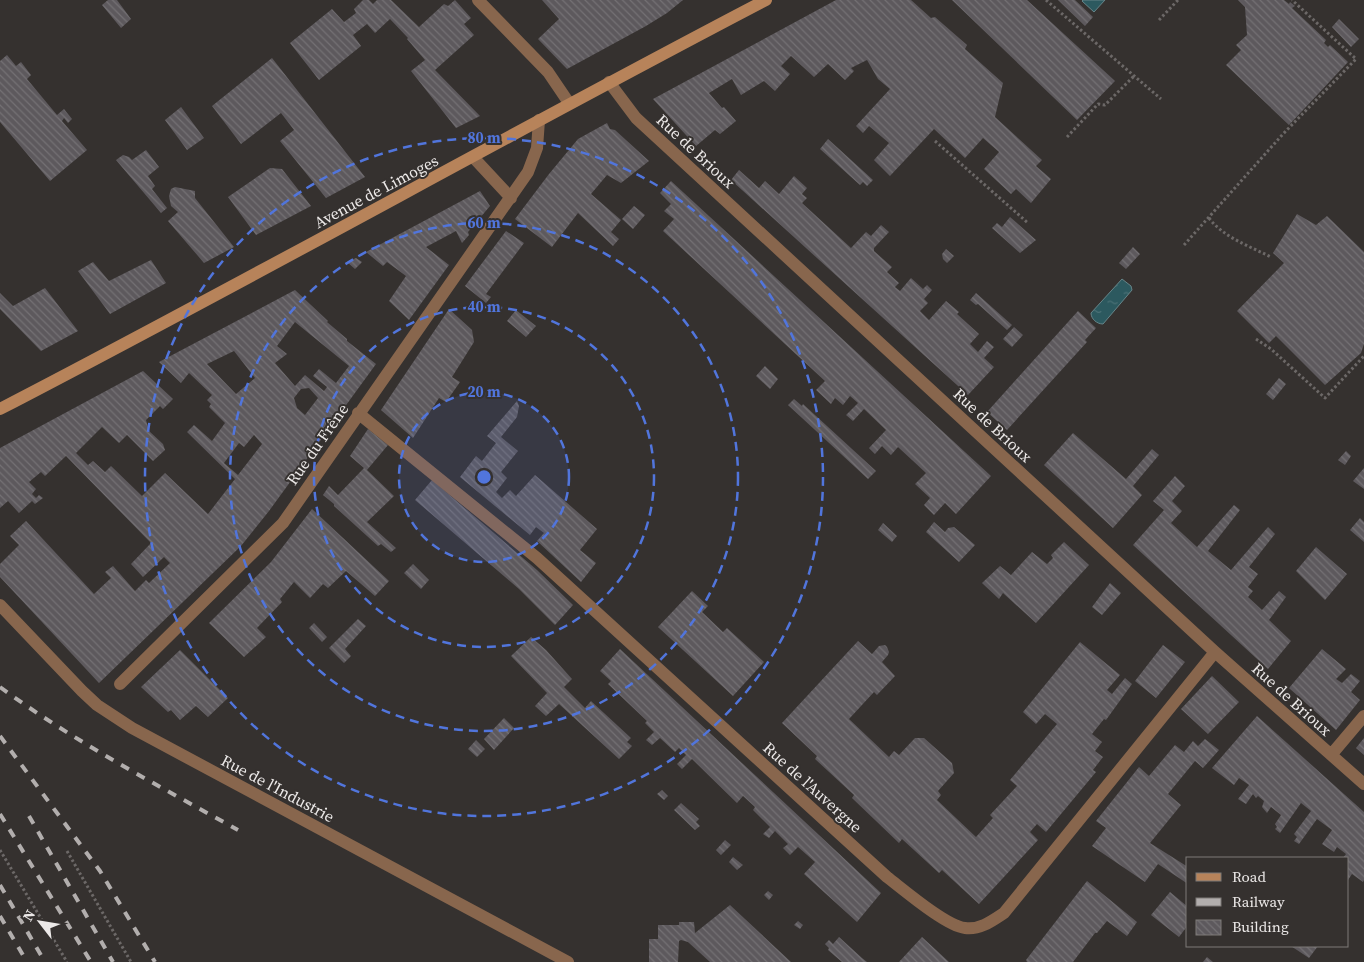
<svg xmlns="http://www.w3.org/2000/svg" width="1364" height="962" font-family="'Source Serif 4',serif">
  <defs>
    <pattern id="water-ripples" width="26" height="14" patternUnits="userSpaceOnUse" patternTransform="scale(1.25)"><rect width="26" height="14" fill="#2c595f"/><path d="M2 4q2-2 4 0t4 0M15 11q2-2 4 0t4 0" fill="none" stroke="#4b7176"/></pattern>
    <pattern id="building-back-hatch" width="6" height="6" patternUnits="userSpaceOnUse" patternTransform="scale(1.25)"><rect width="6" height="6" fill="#5d595d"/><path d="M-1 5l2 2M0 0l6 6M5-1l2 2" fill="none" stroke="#747174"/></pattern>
  </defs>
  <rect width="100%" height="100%" fill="#35312f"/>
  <path fill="url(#water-ripples)" stroke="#668488" d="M1083,0H1105L1094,12L1082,1Z
    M1122,279L1131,286L1132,290L1103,324C1097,324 1091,319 1091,313Z"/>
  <path fill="url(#building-back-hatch)" fill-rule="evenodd" d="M108,0H117L131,19L121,28L102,5Z
    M363,0H369L373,4L377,0H391L419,27L444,4L448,6L455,0L471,18L464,24L474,35L435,70L480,116L456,128L411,71L425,60L407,39L408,38L390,19L375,33L367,24L353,35L361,46L319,80L290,43L332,9L344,22L356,13L354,9Z
    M542,0H683L667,13L646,26L567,69L538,39L559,19Z
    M836,0H911L931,18L935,17L967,45L965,49L1003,83L995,117L1042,160L1036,166L1051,179L1031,203L1016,189L1011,194L984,169L999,152L983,138L965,158L934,129L890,176L874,160L889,143L869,126L863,133L856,126L890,89L878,79L867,60L851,68L854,71L845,80L828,64L814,77L791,56L781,66L790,74L775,91L764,81L741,95L732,79L709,93L722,108L724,107L736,121L720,134L715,130L696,146L653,99Z
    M952,0H1027L1115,81L1077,120Z
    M1058,0H1075L1093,17L1085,26Z
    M1238,0H1284L1289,4L1290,2L1295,6L1292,8L1326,40L1324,43L1328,47L1330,45L1348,62L1289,125L1226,65L1241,50L1236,45L1247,35L1245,7Z
    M1339,19L1359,39L1351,47L1332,27Z
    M7,55L16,66L21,62L31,75L27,79L57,115L64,109L72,119L68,123L64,118L62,121L87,150L50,181L0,122V61Z
    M272,58L365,177L326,198L280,141L294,130L281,113L241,144L212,106Z
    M181,107L204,138L187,150L165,120Z
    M607,123L610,129L615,130L649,161L621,183L607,175L591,194L621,220L611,232L619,239L613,246L578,213L552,247L515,219L549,174L578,139Z
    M828,139L873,180L867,186L863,182L860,185L820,149Z
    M146,150L159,167L148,176L155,186L152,189L167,208L161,213L116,160L123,155L129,157L132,160Z
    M270,168L282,169L311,206L256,235L228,197Z
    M739,170L759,188L765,181L779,194L794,176L807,188L802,194L807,198L802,203L851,248L866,232L871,236L881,225L889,232L874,248V251L892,267L887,272L899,283L895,287L900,291L911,278L923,289L927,285L932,290L924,299L928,303L920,311L929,320L946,301L959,312L957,314L979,334L970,344L978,352L987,341L994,347L984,358L994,367L968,395L731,180Z
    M671,181L991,476L956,514L945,503L934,515L924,505L930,498L915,484L926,473L898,447L891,455L882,446L875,454L869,448L886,430L864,409L853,421L846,415L858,403L850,396L843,405L835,398L831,404L816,390L825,381L663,231L674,219L664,211L671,204L660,193Z
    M175,187L195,191V198L234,247L204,263L168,221L178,212L171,206L169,196L171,189Z
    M480,191L490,206L468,232L469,235L462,243L456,231L426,247L449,265L409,320L389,301L406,276L387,262L383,266L366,252Z
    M634,206L645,215L633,229L622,219Z
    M1297,214L1316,225L1327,216L1364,252V344L1361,353L1325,385L1276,336L1269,343L1237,311L1284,263L1273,253Z
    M1010,217L1036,240L1020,253L992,228L997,223L1002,227Z
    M506,231L524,243L486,294L491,297L486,303L465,286Z
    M1133,247L1140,254L1126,269L1119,263Z
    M946,249L954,256L947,263L943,259L942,254Z
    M356,258L362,262L355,269L347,262Z
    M151,260L166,283L110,314L78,271L93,262L109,281Z
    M45,288L78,331L41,351L0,309V293L13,306Z
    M295,290L328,321L327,322L347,339V341L376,364L269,511L241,546L99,683L0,577V564L19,545L10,536L26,521L94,594L111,578L105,572L113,566L135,591L146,580L149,583L170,563L164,557L143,577L131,564L151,543L66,456L45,476L41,472L29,482L36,489L32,494L36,498L39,495L43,498L35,504L32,501L19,513L8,501L0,508V448L143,371L173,399L163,409L160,406L146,420L149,431L163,444L165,450L153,461L127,435L119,443L102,427L76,453L88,465L93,461L105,472L111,466L142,496L165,473L208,514L235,479L187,432L194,425L212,441L225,423L209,407L211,404L207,400L212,395L189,373L181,383L159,362ZM295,322L349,366L336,383L319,369L313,376L327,387L324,391L305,375L295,386L275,363L287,354L277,346ZM234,351L255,378L236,394L207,364ZM309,388L318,398L305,415L297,408L294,398L301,389ZM254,435L262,444L238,475L224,463L239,443L244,447Z
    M976,293L1012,325L1007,330L978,304L976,305L970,300Z
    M449,309L472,330L474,342L452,377L460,382L446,402L439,398L413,438L381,410Z
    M516,310L536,326L526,337L507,321Z
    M1078,311L1096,328L1085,340L1087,342L1007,430L987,412Z
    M1014,327L1023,335L1012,347L1003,339Z
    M765,366L778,379L770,389L756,376Z
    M1279,378L1286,384L1273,400L1266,394Z
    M794,399L802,406L803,404L876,471L868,479L788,405Z
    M517,401L519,406L517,417L501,437L518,451L501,472L507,478L496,492L502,498L510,490L516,496L535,475L597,529L580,550L596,563L581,582L537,541L544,533L536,527L530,535L460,477L476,456L482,461L496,443L487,436Z
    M368,429L388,445L367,470L394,496L367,522L396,548L391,552L381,544L378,546L334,506V504L323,495L329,486L338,495L364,468L350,456Z
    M1073,433L1126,479L1152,449L1159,455L1133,486L1142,495L1113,528L1044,465Z
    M1346,451L1351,456L1345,465L1338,460Z
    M1364,468V489L1353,481Z
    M1175,476L1185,486L1172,501L1182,511L1171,523L1197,547L1234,505L1240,510L1208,551L1231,570L1268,527L1275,534L1249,567L1258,574L1248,587L1253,591L1248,597L1262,610L1279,591L1286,597L1269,620L1291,641L1268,669L1133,545L1164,510L1153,501Z
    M432,480L537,570L573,605L555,625L519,589L415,500Z
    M312,509L389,581L375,596L346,571L328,588L323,584L310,598L294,582L280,599L282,602L257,628L266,637L244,657L209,623L271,562Z
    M1360,518L1364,522V542L1350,530Z
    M934,522L945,532L948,528L954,527L975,545L959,562L926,532Z
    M883,523L897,536L892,542L878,530Z
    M1064,542L1089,565L1036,623L1003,593L999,599L982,583L1000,566L1011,575L1032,552L1047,564L1053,558L1051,555Z
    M1316,547L1347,574L1325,600L1296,571Z
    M413,564L429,580L421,589L404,573Z
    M1110,583L1121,593L1102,615L1092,607Z
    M692,591L708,606L702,612L723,632L727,628L764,662L733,696L658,627Z
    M358,619L366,626L345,649L351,656L344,663L329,648Z
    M314,623L327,637L322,642L309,628Z
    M531,637L546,650L572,679L564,687L585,708L591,701L631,738L627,742L632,746L619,759L559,704L546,716L535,706L547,693L511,656Z
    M858,641L872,654L879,646L885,645L887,647L889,652L888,655L882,662L895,676L877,695L874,692L849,719L889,757L894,751L899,755L915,738H924L952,763L954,773L938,791L941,795L937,800L976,837L993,818L990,815L1017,786L1010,780L1057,724L1045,714L1036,724L1023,712L1080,642L1120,675L1107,690L1112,694L1125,678L1132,684L1106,720L1104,719L1092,734L1102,742L1095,751L1103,757L1093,770L1096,772L1046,832L1037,824L1030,832L1038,840L979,904L942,870L939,873L902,839L899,843L852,798L854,795L815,759L817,756L782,723Z
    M1163,645L1185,662L1156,698L1135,681Z
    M620,649L881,893L857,922L804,874L815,862L798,847L790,855L783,848L788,844L775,831L769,838L763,834L770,827L753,810L755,807L743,796L737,803L692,759L682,769L677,764L686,755L679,748L675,752L660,738L652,745L646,740L654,732L645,723L647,721L608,684L611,681L600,671Z
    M1322,649L1346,669L1336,679L1342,683L1351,674L1360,681L1351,692L1360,700L1336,730L1289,688Z
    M180,650L228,698L208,717L196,706L180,720L171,710L168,712L141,687Z
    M1212,676L1239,702L1208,734L1181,709Z
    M1257,716L1364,812V880L1363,882L1352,874L1348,880V858H1343L1346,854L1337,847L1334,852L1322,844L1332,830L1317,819L1299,844L1294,841L1297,837L1294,834L1311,811L1301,803L1280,833L1275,829L1277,827L1275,824L1281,815L1271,807L1267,813L1262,807L1264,801L1258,796L1256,798L1253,794L1246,804L1238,799L1249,785L1239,778L1234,785L1212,768Z
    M504,718L514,728L494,750L484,739Z
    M1364,738V755L1356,748Z
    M1205,739L1219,750L1203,768L1195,761L1168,794L1181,805L1150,843L1188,867V884L1158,864L1145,882L1092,846L1106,828L1096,821L1139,767L1149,776L1175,745L1184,752L1193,741L1198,746Z
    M476,740L485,749L477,757L468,749Z
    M662,790L668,796L664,800L657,794Z
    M681,803L699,819L696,822L700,826L695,830L674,810Z
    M725,840L731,845L721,855L716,850Z
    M733,857L743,865L737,870L729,862Z
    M1087,881L1137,922L1127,936L1107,921L1097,933H1095L1073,962H1027L1026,960Z
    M768,891L773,895L769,900L764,895Z
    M1170,892L1188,907V925L1179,937L1151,915Z
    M730,905L791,962H710L688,942L681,940L679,941L678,962H649V939H658V925H679V922H694L695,933Z
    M798,921L803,925L800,929L794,925Z
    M839,937L862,958L867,962H842L828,950L829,948L825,944L829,940L833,944Z
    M922,937L949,962H899Z
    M1291,946H1318L1309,958Z
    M1207,957L1213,962H1203Z"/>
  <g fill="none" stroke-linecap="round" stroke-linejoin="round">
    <path stroke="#6c6867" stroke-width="3" stroke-dasharray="2.5 2.5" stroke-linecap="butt" d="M1046,0L1161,99
      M1159,20L1178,0
      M1067,137L1098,104L1105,105L1134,76
      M935,141L1028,223
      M1209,218C1223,237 1249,246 1271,257
      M1184,245L1283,134L1356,59L1292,0
      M1256,339L1271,349L1325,398L1364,356
      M0,850L67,962
      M67,851L131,962"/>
    <path stroke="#88664d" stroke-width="12" d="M478,0L548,72L569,103
      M609,82L636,118L1215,652L1364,784
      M473,157L511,198
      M358,413L537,558L887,877C904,890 946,926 965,928C980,930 992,921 1004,913L1215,652
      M0,605L82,691L97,705L132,728L568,962
      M120,684L283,523L528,172L537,148L539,120
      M1331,755L1364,716"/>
    <path stroke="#b7835a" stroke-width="12" d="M0,409C257,276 509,134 766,0"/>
    <path stroke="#b2aead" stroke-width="4" stroke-dasharray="9 9" stroke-linecap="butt" d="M0,687C75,742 157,785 238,830
      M0,736L100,871L155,962
      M0,814L91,962
      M29,816L113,962
      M0,885L45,962
      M0,916L27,962"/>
  </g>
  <circle cx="484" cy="477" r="85" fill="#5175dc" fill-opacity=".12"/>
  <g fill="none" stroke="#5175dc" stroke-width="2.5" stroke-dasharray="9 6">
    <circle cx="484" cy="477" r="85"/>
    <circle cx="484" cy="477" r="170"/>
    <circle cx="484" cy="477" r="254"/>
    <circle cx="484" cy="477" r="339"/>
  </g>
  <g text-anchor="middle" stroke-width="4" stroke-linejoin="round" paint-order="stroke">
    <g font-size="16" fill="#ece9e8" stroke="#35312f">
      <text transform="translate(696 151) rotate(43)" y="6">Rue de Brioux</text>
      <text transform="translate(376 191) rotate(-28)" y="6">Avenue de Limoges</text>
      <text transform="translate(993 425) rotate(43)" y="6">Rue de Brioux</text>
      <text transform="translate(317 444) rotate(-55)" y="6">Rue du Frêne</text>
      <text transform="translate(1292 699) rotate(42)" y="6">Rue de Brioux</text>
      <text transform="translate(813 787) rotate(42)" y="6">Rue de l'Auvergne</text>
      <text transform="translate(278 788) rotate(28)" y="6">Rue de l'Industrie</text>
    </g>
  </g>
  <circle cx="484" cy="477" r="8" fill="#5175dc" stroke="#35312f" stroke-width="2.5"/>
  <g font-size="15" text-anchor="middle" font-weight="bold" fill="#5175dc" stroke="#35312f" stroke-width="4" stroke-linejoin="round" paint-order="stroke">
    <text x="484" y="143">80 m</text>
    <text x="484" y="228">60 m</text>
    <text x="484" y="312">40 m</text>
    <text x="484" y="397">20 m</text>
  </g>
  <rect x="1186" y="857" width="162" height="90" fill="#35312f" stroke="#7e7b79"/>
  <rect x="1196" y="873" width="25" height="8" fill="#b7835a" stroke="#7e7b79"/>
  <text x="1232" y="882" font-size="15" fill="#ece9e8">Road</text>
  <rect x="1196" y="898" width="25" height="8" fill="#b2aead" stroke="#7e7b79"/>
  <text x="1232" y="907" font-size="15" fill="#ece9e8">Railway</text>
  <rect x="1196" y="920" width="25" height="15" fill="url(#building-back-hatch)" stroke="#7e7b79"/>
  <text x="1232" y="932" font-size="15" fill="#ece9e8">Building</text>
  <g transform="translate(40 922) rotate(301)" stroke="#35312f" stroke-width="4" paint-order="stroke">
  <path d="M0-4L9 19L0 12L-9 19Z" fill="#ece9e8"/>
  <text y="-8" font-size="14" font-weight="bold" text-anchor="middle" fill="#ece9e8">N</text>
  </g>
</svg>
